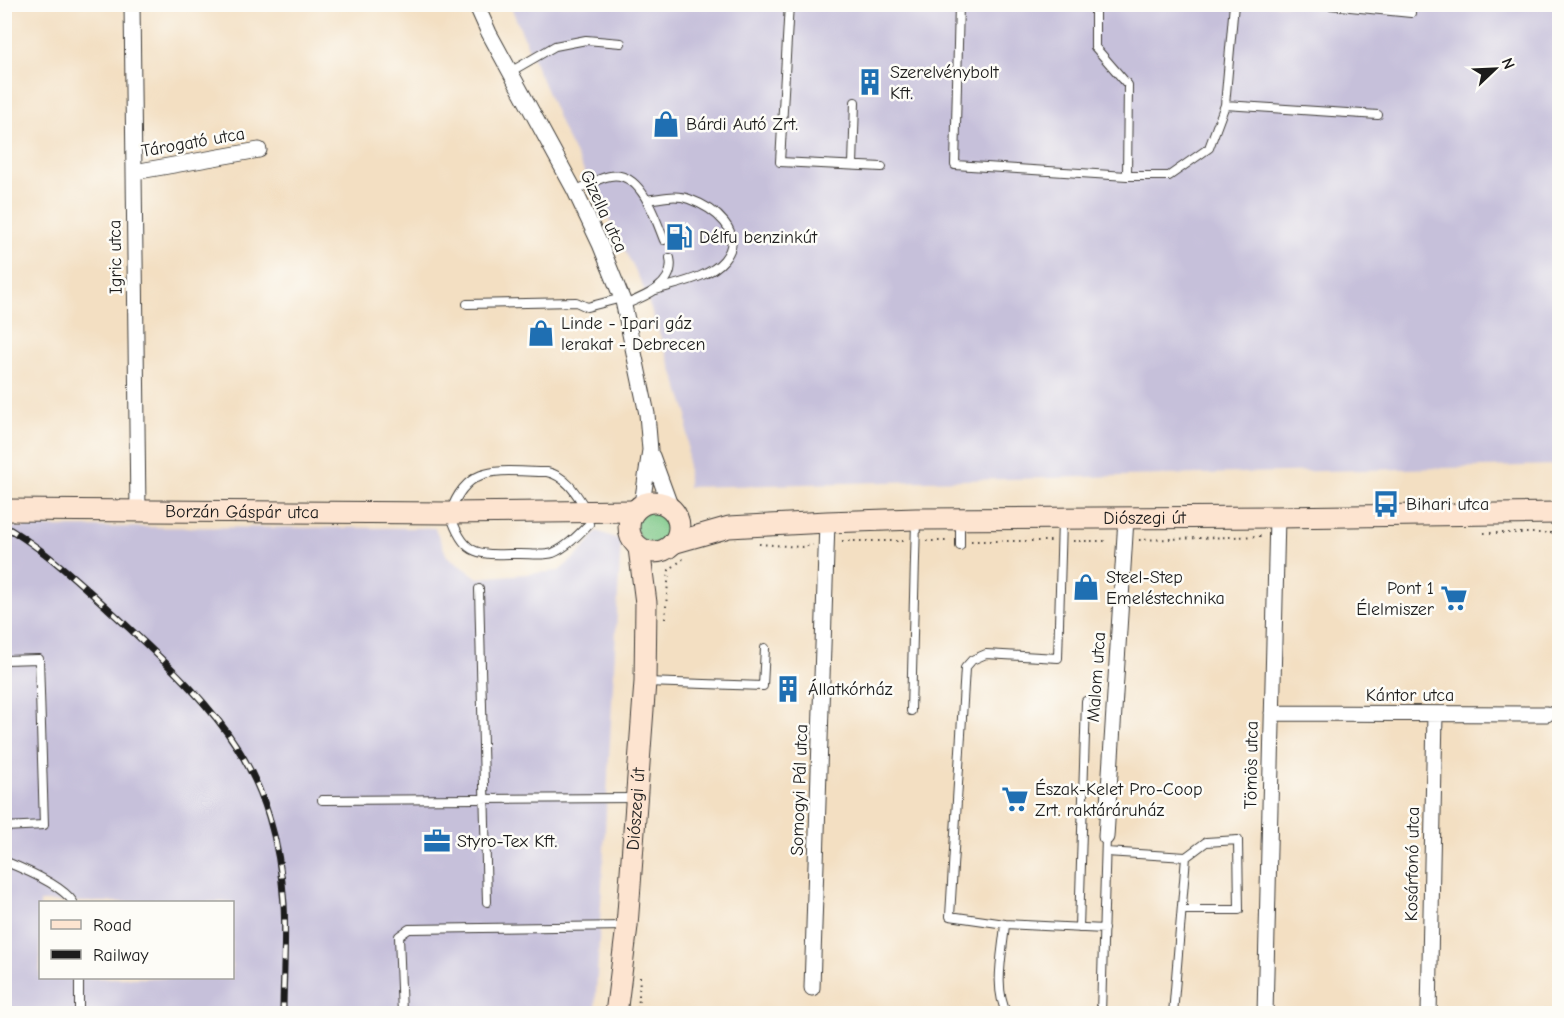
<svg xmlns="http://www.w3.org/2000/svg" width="1564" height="1018" font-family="'Comic Neue',sans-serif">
  <rect width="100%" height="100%" fill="#fdfcf7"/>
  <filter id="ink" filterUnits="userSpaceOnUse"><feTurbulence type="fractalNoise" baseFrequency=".0167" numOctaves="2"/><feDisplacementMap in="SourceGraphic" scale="12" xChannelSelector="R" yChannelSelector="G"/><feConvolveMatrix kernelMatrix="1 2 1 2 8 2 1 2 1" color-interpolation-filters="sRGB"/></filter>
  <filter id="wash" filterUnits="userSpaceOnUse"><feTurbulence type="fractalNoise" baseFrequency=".008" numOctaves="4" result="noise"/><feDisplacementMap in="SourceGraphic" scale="24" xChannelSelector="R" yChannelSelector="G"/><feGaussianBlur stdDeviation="1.35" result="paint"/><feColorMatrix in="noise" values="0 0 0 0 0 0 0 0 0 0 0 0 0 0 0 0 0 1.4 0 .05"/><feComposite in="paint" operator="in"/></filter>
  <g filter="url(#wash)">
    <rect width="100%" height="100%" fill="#f3dfc2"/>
    <path fill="#c6c0da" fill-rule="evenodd" d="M510,5H1559V465L688,487L687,412L642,284L565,134Z
      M5,527L435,528L447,556L478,578L559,571L582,551L597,531L621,540L595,1013L5,1014ZM40,902H232V978H40Z"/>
    <path fill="#7ac685" stroke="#4b7150" stroke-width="1.5" d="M636 527a17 17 0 1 1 34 0a17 17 0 1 1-34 0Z"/>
  </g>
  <g filter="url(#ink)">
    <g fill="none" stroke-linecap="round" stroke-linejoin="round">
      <defs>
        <path id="lane" d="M789,4L780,162L882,167
          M959,4L955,165L1127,176H1169L1209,148L1225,105
          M1095,4V47L1128,85L1127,176
          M1234,4L1225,105L1378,115
          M1320,4L1411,13
          M510,72L555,46L586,40L621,43
          M853,165L855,102
          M575,191C586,186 598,178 610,176C641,170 655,218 664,240
          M647,200C660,198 676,194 689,199C714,208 747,232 724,260C709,278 677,283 656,290
          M467,304L576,302L587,307L622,298
          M624,305C644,297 676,285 670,258
          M586,509C576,493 566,476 547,472C501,472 468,461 450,513C464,559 479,554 520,554C530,554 544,556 553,553C567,547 578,535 589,524
          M960,546V520
          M479,589L487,902
          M4,660L39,659L44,825L4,827
          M646,682L763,686L765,648
          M911,711L916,521
          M322,800L635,798
          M1106,852L1186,857L1173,1014
          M4,861C24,869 62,885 73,902
          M1182,910H1239L1238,840L1206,842L1186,857
          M1005,924L950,916L965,668L972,660L986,654L1058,658L1062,520
          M1079,928L1086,701
          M79,978V1014
          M402,1014L399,936L409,929L626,926
          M1007,1014C993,988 1003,952 1005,924L1104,929
          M1101,1014L1106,837"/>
        <path id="street" d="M132,4L138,510
          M476,4L489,33L575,191L600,244L623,301L647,414L650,450L642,504
          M134,172L259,150
          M652,456L671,508
          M1272,713L1547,714
          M1106,837L1126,519
          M812,988L827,522
          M1265,1014L1277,517
          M1429,1014L1435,714"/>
        <g id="secondary">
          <circle cx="654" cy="527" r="25"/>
          <path id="s1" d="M4,510L450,513L634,511"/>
          <path id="s2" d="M673,543L729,527L827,522L916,519L1277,517L1560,513"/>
          <path id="s3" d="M616,1014L627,926L645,682L646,603L639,548"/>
        </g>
      </defs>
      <use href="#lane" stroke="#3c3935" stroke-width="10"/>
      <use href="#street" stroke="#3c3935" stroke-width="17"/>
      <use href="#secondary" stroke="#3c3935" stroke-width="23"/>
      <path stroke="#3c3935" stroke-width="2" stroke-dasharray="1.5 4.5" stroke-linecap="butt" d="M1484,533H1560
        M1139,540L1262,536
        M842,541H905
        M926,541H950
        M971,541H1052
        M1073,541H1109
        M759,544L801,547L813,545
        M665,619L669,570L683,559
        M638,1014L640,977"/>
      <use href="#lane" stroke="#fff" stroke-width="8"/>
      <use href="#street" stroke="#fff" stroke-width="15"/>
      <use href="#secondary" stroke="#fde4d0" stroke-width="21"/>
      <defs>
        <path id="rail" d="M4,526C47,550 92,594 128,627C221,714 275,770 284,904C286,940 283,977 283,1014"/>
      </defs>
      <use href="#rail" stroke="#1c1c1c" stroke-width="7"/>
      <use href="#rail" stroke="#fdfcf7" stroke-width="4.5" stroke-dasharray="14" stroke-linecap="butt"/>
    </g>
  </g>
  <defs>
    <symbol id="building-bare" viewBox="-9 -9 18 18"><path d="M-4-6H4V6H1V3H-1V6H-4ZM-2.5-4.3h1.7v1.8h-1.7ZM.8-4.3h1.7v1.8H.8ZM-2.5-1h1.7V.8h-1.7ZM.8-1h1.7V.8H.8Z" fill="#1f6fb2" stroke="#fdfcf7" stroke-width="2.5" paint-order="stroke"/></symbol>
    <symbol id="shop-bare" viewBox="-9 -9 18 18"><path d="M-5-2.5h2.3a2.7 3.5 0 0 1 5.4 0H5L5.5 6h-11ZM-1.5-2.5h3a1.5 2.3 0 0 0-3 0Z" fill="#1f6fb2" stroke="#fdfcf7" stroke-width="2.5" paint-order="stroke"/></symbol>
    <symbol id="fuel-bare" viewBox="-9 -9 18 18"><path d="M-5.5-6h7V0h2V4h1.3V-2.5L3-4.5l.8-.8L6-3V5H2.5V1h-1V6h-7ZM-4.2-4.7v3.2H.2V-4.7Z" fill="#1f6fb2" stroke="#fdfcf7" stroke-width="2.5" paint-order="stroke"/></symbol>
    <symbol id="bus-bare" viewBox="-9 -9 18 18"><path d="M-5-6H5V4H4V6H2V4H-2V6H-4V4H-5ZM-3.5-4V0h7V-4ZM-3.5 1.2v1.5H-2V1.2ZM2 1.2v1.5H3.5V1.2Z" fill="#1f6fb2" stroke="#fdfcf7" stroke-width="2.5" paint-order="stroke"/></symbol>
    <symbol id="supermarket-bare" viewBox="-9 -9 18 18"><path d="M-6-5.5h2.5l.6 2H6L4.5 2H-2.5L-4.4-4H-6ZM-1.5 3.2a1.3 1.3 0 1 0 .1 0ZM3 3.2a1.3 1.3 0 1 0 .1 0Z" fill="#1f6fb2" stroke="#fdfcf7" stroke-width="2.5" paint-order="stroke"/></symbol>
    <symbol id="office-bare" viewBox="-9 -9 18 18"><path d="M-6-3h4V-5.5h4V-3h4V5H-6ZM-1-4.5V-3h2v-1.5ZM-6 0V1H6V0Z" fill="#1f6fb2" stroke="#fdfcf7" stroke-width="2.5" paint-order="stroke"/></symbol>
  </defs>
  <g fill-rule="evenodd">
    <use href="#building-bare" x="851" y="63" width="38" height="38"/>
    <use href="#shop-bare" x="647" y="105" width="38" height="38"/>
    <use href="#fuel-bare" x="660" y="218" width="38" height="38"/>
    <use href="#shop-bare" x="522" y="314" width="38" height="38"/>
    <use href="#bus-bare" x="1367" y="485" width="38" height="38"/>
    <use href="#shop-bare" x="1067" y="568" width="38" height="38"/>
    <use href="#supermarket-bare" x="1435" y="579" width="38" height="38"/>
    <use href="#building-bare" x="769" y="670" width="38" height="38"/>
    <use href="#supermarket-bare" x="996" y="780" width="38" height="38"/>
    <use href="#office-bare" x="418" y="822" width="38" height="38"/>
  </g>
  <g text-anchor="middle" stroke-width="5" stroke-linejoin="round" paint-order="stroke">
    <g font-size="18" fill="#1c1c1c" stroke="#fdfcf7" text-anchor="start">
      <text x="890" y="78">Szerelvénybolt<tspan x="890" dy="21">Kft.</tspan></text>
      <text x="686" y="130">Bárdi Autó Zrt.</text>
      <text x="699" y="243">Délfu benzinkút</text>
      <text x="561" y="329">Linde - Ipari gáz<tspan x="561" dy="21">lerakat - Debrecen</tspan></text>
      <text x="1406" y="510">Bihari utca</text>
      <text x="1106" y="583">Steel-Step<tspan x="1106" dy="21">Emeléstechnika</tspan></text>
      <text x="1434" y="594" text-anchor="end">Pont 1<tspan x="1434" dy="21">Élelmiszer</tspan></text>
      <text x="808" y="695">Állatkórház</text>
      <text x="1035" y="795">Észak-Kelet Pro-Coop<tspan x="1035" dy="21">Zrt. raktáráruház</tspan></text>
      <text x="457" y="847">Styro-Tex Kft.</text>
    </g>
    <g font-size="18" fill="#1c1c1c" stroke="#fdfcf7">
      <text transform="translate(193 142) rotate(-10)" y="6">Tárogató utca</text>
      <text transform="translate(604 211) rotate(65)" y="6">Gizella utca</text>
      <text transform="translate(115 257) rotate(-91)" y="6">Igric utca</text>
      <text dy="6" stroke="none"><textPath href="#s1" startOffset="238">Borzán Gáspár utca</textPath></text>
      <text dy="6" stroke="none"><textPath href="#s2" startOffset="474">Diószegi út</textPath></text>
      <text transform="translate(1096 677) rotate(-86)" y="6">Malom utca</text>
      <text x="1410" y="701">Kántor utca</text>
      <text transform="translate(1251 765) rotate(-89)" y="6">Tömös utca</text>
      <text transform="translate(799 790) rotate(-88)" y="6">Somogyi Pál utca</text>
      <text dy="6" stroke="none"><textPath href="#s3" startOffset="206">Diószegi út</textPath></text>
      <text transform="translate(1412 864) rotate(-89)" y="6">Kosárfonó utca</text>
    </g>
  </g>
  <rect width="1564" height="1018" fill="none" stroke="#fdfcf7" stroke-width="24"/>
  <rect x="39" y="901" width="195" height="78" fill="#fdfcf7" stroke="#a3a29f" stroke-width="1.5"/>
  <rect x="51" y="920" width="30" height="9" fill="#fde4d0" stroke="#a3a29f" stroke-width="1.5"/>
  <text x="93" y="931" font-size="18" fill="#1c1c1c">Road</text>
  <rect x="51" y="950" width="30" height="9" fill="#1c1c1c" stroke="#a3a29f" stroke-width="1.5"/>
  <text x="93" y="961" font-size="18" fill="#1c1c1c">Railway</text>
  <g transform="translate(1495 69) rotate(67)" stroke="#fdfcf7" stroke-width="4.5" paint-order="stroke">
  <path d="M0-4.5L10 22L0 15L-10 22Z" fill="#1c1c1c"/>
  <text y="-9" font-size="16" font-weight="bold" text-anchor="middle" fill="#1c1c1c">N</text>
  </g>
</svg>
